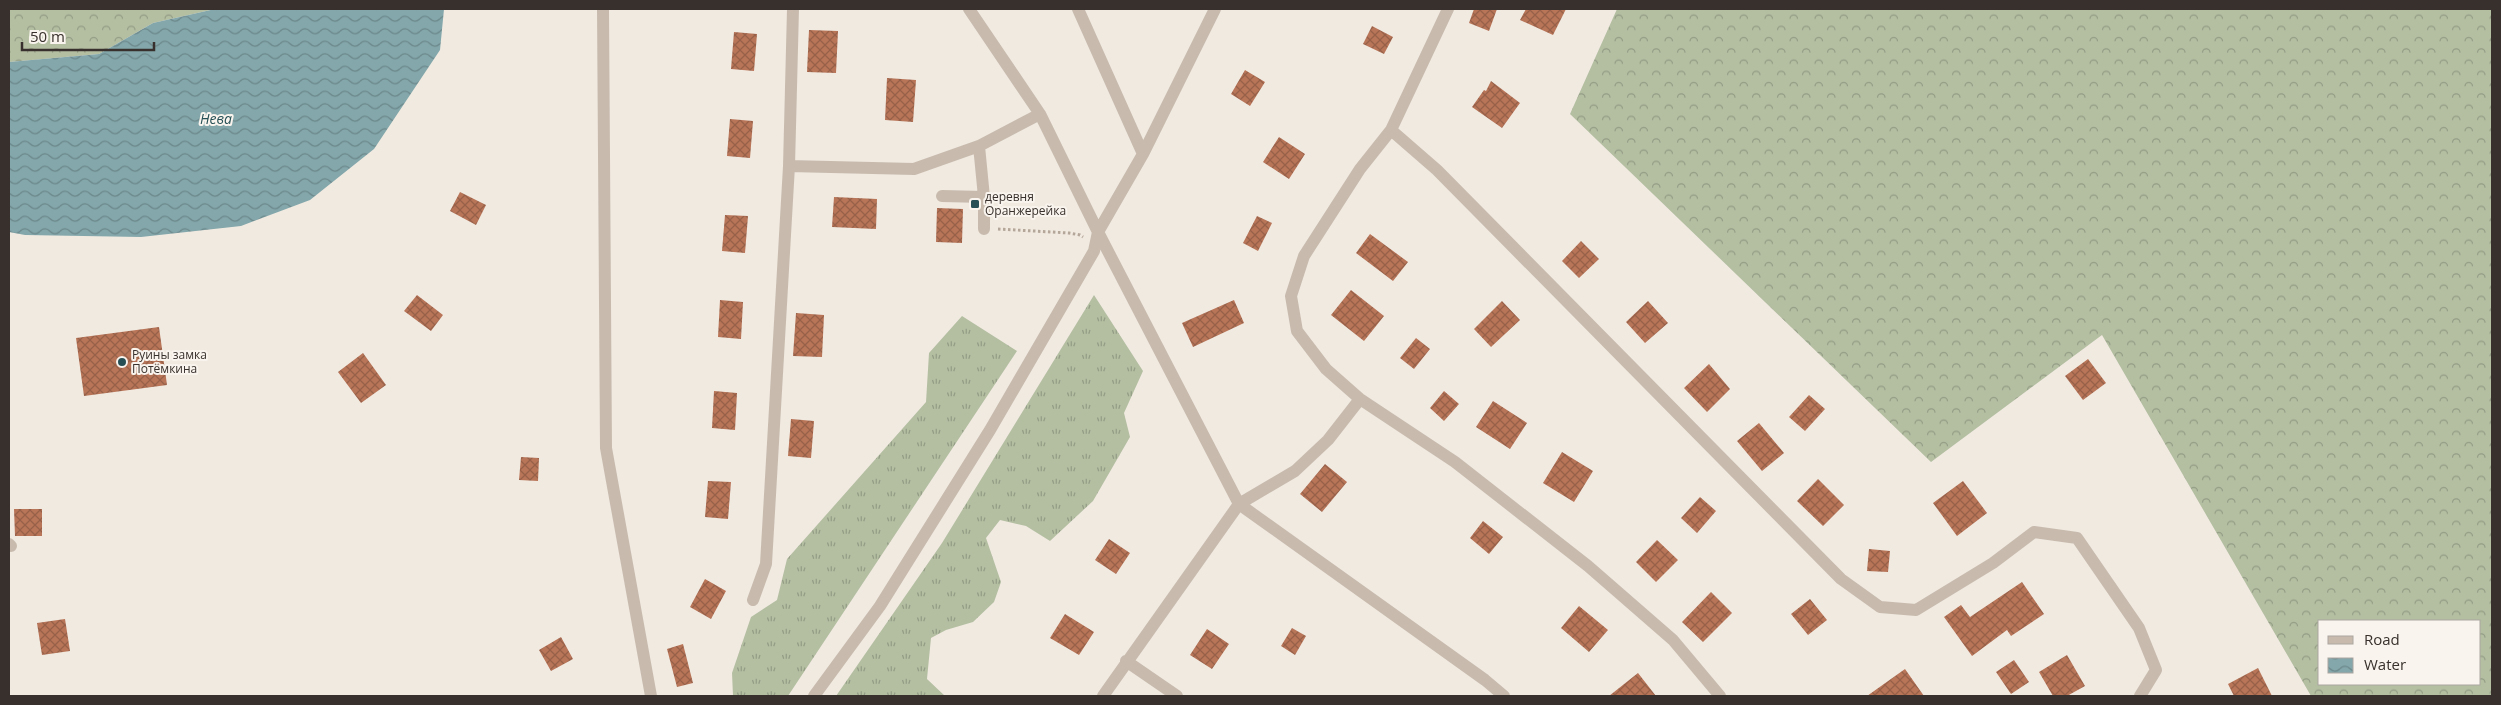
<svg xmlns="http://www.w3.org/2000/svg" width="2501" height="705" font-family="'Open Sans',sans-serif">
  <defs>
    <pattern id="grass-tufts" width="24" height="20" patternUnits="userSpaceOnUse" patternTransform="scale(1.25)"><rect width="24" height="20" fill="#b4bfa2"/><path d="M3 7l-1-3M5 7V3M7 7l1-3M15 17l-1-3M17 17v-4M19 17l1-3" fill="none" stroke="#939c84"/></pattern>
    <pattern id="forest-crowns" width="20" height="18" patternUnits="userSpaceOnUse" patternTransform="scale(1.25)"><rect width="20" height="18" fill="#b4bfa2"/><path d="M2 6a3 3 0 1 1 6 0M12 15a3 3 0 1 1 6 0" fill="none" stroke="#939c84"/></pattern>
    <pattern id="water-waves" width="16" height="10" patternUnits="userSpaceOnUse" patternTransform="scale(1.25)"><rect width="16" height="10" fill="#83a7ab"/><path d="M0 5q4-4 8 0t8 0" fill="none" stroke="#6c888b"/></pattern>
    <pattern id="building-cross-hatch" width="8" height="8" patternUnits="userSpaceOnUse" patternTransform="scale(1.25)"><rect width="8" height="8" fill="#b97558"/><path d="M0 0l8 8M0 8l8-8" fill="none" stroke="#976049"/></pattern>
  </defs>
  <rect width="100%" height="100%" fill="#f1eae1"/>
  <path fill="url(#grass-tufts)" d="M1094,295L1143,371L1124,413L1130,437L1093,501L1050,541L1026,526L1000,520L986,538L1001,582L994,602L973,622L946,630L931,638L927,679L945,696H836L942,543Z
    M962,316L1017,351L788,696H733L732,673L751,617L777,600L787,559L926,402L929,353Z"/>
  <path fill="url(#forest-crowns)" fill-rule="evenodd" d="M9,9H215L153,23L99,54L9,62Z
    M1617,9H2492V696H2311L2102,335L1931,462L1570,114ZM2320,621H2480V684H2320Z"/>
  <path fill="url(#water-waves)" d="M215,9H444L440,50L374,149L310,200L241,226L141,237L25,235L9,232V62L99,54L153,23Z"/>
  <path fill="url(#building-cross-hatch)" d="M1474,9H1497L1489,31L1469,23Z
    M1526,9H1566L1553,35L1520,20Z
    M1372,26L1393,37L1384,54L1363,44Z
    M809,30L838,31L836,73L807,72Z
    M734,32L757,34L754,71L731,69Z
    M1245,70L1265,82L1250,106L1231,94Z
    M887,78L916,80L913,122L885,120Z
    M1491,81L1520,103L1502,128L1472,107L1484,90L1486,91Z
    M730,119L753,121L750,158L727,156Z
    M1279,137L1305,154L1289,179L1263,162Z
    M460,192L486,205L476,225L450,211Z
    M834,197L877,199L876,229L832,227Z
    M937,208L963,209L962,243L936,242Z
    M725,215L748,216L745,253L722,251Z
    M1257,216L1272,223L1258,251L1243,243Z
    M1370,234L1408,262L1393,281L1356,253Z
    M1581,241L1599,259L1579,278L1562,261Z
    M1351,290L1384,316L1364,341L1331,315Z
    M417,295L443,315L431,331L404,311Z
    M720,300L743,302L741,339L718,337Z
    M1234,300L1244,323L1193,347L1182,323Z
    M1502,301L1520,320L1491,347L1474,329Z
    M1648,301L1668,323L1645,343L1626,322Z
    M796,313L824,315L822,357L793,356Z
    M159,327L167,385L84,396L76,338Z
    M1416,338L1430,349L1414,369L1400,358Z
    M363,353L386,385L361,403L338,372Z
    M2088,359L2106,383L2083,400L2065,376Z
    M1709,364L1730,389L1707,412L1684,388Z
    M714,391L737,393L735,430L712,428Z
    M1444,391L1459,404L1444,421L1430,408Z
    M1809,395L1825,409L1805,431L1789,417Z
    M1493,401L1527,423L1510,449L1476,427Z
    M791,419L814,421L811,458L788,456Z
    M1759,423L1784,453L1762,471L1737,441Z
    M1562,452L1593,471L1574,502L1543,483Z
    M521,457L539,458L538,481L519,480Z
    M1325,464L1347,482L1322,512L1300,494Z
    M1818,479L1844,505L1823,526L1797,501Z
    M708,481L731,482L728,519L705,517Z
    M1963,481L1987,513L1957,536L1933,503Z
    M1700,497L1716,511L1697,533L1681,518Z
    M14,509H42V536H15Z
    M1483,521L1503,537L1489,554L1470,538Z
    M1109,539L1130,553L1116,574L1095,560Z
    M1657,540L1678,560L1656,582L1636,562Z
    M1869,549L1890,551L1888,572L1867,571Z
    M705,579L726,591L711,619L690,607Z
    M2022,582L2044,614L2011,636L2007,630L1972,656L1944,617L1961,605L1970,617Z
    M1711,592L1732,613L1703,642L1682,622Z
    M1810,599L1827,620L1808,635L1791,614Z
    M1579,606L1608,630L1589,652L1561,628Z
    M1065,614L1094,632L1079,655L1050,638Z
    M65,619L70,651L42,655L37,623Z
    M1292,628L1306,636L1295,655L1281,646Z
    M1207,629L1229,644L1212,669L1190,655Z
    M561,637L573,659L551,671L539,650Z
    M683,644L693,683L677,687L667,649Z
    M2067,655L2085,686L2067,696H2053L2039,672Z
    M2014,660L2029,682L2011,694L1996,672Z
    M2258,668L2272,696H2234L2228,684Z
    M1905,669L1924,696H1867Z
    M1638,673L1656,696H1609Z"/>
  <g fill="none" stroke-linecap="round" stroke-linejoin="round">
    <path stroke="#b4a698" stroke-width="3" stroke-dasharray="2.5 2.5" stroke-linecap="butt" d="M998,229L1069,233L1080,235L1083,237"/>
    <path stroke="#c8bbae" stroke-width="12" d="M603,9L606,448L651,696
      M969,9L1040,114L1098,232L1239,504L1485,680L1504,696
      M1078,9L1143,154
      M1448,9L1391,130L1360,169L1304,256L1291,296L1297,331L1326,369L1360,399L1455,462L1588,566L1673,640L1720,696
      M1391,130L1437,170L1841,579L1880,607L1916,610L1993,563L2034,532L2077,538L2139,628L2156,670L2140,696
      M979,146L984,197V229
      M789,166L914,169L979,146L1040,114
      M942,196L984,197
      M9,544L11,546
      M753,600L766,564L789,166L793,9
      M1126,661L1177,696
      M814,696L880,606L990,430L1094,251L1098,232L1143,154L1215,9
      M1103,696L1239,504L1295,471L1328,440L1360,399"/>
  </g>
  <g fill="#254f55" stroke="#f9f4ed" stroke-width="2">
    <rect x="970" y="199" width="10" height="10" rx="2.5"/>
    <circle cx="122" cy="362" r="5"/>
  </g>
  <g text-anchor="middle" stroke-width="4" stroke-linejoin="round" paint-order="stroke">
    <g font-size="12" fill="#38302c" stroke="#f9f4ed" text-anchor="start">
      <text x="985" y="201">деревня<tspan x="985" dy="14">Оранжерейка</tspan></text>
      <text x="132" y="359">Руины замка<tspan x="132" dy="14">Потёмкина</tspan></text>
    </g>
    <g font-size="14" font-style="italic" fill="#254f55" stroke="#f9f4ed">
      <text x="216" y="124">Нева</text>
    </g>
  </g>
  <rect width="2501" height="705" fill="none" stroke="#38302c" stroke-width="20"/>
  <rect x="2318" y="620" width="162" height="65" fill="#f9f4ed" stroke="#aca6a0"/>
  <rect x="2328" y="636" width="25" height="8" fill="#c8bbae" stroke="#aca6a0"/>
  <text x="2364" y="645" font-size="15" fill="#38302c">Road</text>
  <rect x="2328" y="658" width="25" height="15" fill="url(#water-waves)" stroke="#aca6a0"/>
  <text x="2364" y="670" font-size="15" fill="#38302c">Water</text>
  <path d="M22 42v8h132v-8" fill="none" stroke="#38302c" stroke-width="2.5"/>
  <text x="30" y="42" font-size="15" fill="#38302c" stroke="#f9f4ed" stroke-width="4" paint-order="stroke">50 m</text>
</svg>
